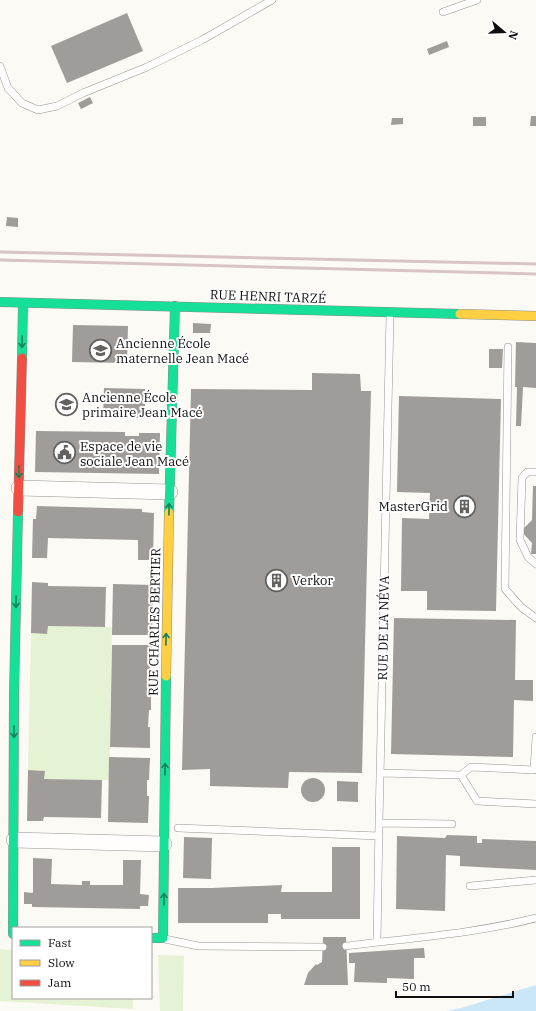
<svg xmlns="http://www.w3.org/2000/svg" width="536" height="1011" font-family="'IBM Plex Serif',serif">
  <rect width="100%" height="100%" fill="#fcfaf4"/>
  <path fill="#e5f2d3" d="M48,626L112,627L109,780L44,779V771L28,770L31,633L47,634Z
    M0,949L13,950V998H133V1009L0,1001Z
    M158,955L184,956L183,1011H160Z"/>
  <path fill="#c9e7f8" d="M536,985V1011H446L461,1008Z"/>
  <path fill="#9f9c99" d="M127,13L143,51L67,83L51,46Z
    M447,41L449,47L429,55L427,49Z
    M90,97L93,103L81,109L78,103Z
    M531,116H536V126H530Z
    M473,117H486V126H473Z
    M392,118H403V124L391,125Z
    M7,217L18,218V227L6,226Z
    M193,323L211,324L210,333H193Z
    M73,325L128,326L127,363L72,362Z
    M516,342L536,343V388L523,387L521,426H516L517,387H515Z
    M489,349H503L502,368H489Z
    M312,373L360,374L361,391H371L362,773L289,772L288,788L210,786V769L182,770L191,389L312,390Z
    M104,388L145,389V418L103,417Z
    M399,396L501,399L496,611L427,610V591H401L402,518L429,519L430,493L397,492Z
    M36,431L125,432V436H139V433H160L159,474L35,472Z
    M533,486H536V554H531L532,543L521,531L532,520Z
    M37,506L142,509V512L154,513L153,560H138V540L48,538L47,558H32L33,519H36Z
    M32,582L48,583V586L106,587L105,627L48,626L47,634L31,633Z
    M113,584L153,585L152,635H112Z
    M394,618L516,620L515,680H533V701L514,700L513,757L391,754Z
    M112,645H152V667H150V683H151V710H149L148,727H150V748L110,747Z
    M109,757L150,758L149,780H147V796H149L148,823L108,822Z
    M28,770L45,771L44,779L102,780L101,818L44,817L43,821H27Z
    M301 790a12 12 0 1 1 24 0a12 12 0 1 1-24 0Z
    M337,781L358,782V802L337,801Z
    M447,835L477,836V843H482V839L536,841V870L460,866V856L446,855L445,911L396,909L397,836L445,838Z
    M184,837L212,838L211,879L183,878Z
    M332,847H360V919H281V914H268V923H178V888H212L282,885L281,892H332Z
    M33,858L52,859L51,884L82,885V881H90V885H123V860H141L140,894L149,895L148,906H140V909L32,907V904H24V892L33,893Z
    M323,937H346L348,985H304L308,973L316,964L317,965L322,962Z
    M424,948L425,958H414V979L387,978V983L354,982L355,963H349V953Z"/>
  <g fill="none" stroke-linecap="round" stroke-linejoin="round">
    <defs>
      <path id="lane" d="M443,12L477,0
        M0,66L8,88L22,103L38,110L57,106L83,93L147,67L202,40L272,0
        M508,347L505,589L521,607L536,618
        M536,472H527L522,478L520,540L528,557L536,564
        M380,773L461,775L477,801L536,804
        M461,775L471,767L534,770L536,737
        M379,823L452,824
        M178,828L379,836
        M470,886L536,880
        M165,939L198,946L323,947
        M377,942L379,823L390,315
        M346,946C410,938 473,934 536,918"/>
      <path id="street" d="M19,488L170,492
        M14,840L164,844"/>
      <path id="fast" d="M0,302L460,314
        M22,358L23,303
        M169,513L175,306
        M13,934L14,695L18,512
        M151,938H163L166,676"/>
      <path id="slow" d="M460,314L536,316
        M166,676L169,513"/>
      <path id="jam" d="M18,512L22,358"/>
    </defs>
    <use href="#lane" stroke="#969592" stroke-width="8"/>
    <use href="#street" stroke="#969592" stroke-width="16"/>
    <use href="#fast" stroke="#8c8b89" stroke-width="10"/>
    <use href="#slow" stroke="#8c8b89" stroke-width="10"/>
    <use href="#jam" stroke="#8c8b89" stroke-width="10"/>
    <use href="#lane" stroke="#fffefd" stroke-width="7"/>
    <use href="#street" stroke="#fffefd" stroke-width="15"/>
    <use href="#fast" stroke="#16e098" stroke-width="9"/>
    <use href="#slow" stroke="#ffcf43" stroke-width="9"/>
    <use href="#jam" stroke="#f24e42" stroke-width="9"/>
    <path stroke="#d9c4c5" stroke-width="3" d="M0,252L536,264
      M0,260L536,274"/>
  </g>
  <defs><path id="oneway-shaft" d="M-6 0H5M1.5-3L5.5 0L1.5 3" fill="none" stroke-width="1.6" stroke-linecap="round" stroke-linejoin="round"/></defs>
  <g stroke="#13825a">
    <use href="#oneway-shaft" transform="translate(22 342) rotate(91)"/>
    <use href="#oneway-shaft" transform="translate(19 472) rotate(91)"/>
    <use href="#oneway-shaft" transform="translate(169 509) rotate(-89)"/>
    <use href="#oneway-shaft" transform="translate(16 602) rotate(91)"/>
    <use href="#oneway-shaft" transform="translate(166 639) rotate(-89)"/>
    <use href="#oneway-shaft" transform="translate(14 732) rotate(90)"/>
    <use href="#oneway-shaft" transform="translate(165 769) rotate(-89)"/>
    <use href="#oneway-shaft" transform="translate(164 899) rotate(-90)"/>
  </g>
  <defs>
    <symbol id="school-ring" viewBox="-11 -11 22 22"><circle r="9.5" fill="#fff" stroke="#62615f" stroke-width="1.5"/><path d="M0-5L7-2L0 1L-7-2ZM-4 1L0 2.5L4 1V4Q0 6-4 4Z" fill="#62615f"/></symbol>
    <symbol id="civic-ring" viewBox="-11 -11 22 22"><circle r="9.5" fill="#fff" stroke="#62615f" stroke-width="1.5"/><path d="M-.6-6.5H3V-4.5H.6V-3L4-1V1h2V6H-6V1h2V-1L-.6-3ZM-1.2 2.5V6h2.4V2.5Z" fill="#62615f"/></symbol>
    <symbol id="building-ring" viewBox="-11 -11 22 22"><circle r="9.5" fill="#fff" stroke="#62615f" stroke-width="1.5"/><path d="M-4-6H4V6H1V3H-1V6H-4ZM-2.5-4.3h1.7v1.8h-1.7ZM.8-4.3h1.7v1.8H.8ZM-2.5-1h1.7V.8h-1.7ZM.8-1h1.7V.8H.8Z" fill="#62615f"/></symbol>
  </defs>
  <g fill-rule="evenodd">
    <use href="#school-ring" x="88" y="338" width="25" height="25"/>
    <use href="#school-ring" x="54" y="392" width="25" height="25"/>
    <use href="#civic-ring" x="52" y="440" width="25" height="25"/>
    <use href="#building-ring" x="452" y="494" width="25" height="25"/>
    <use href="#building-ring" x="264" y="568" width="25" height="25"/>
  </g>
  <g text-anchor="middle" stroke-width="4" stroke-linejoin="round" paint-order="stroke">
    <g font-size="13" fill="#0f0f0f" stroke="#fff">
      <text transform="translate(268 296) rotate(2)" y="5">RUE HENRI TARZÉ</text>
      <text transform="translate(154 622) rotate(-89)" y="5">RUE CHARLES BERTIER</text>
      <text transform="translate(383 628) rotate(-89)" y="5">RUE DE LA NÉVA</text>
    </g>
    <g font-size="13" fill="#0f0f0f" stroke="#fff" text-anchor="start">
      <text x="116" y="348">Ancienne École<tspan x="116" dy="15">maternelle Jean Macé</tspan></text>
      <text x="82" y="402">Ancienne École<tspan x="82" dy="15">primaire Jean Macé</tspan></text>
      <text x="80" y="451">Espace de vie<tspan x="80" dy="15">sociale Jean Macé</tspan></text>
      <text x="448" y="511" text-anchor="end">MasterGrid</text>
      <text x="292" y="585">Verkor</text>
    </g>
  </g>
  <rect x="12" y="927" width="140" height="72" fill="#ffffff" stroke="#9f9f9f"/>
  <rect x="20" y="940" width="20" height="6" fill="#16e098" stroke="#9f9f9f"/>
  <text x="48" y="947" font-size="12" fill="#0f0f0f">Fast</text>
  <rect x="20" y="960" width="20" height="6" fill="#ffcf43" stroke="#9f9f9f"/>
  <text x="48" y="967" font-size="12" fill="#0f0f0f">Slow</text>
  <rect x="20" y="980" width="20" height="6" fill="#f24e42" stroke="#9f9f9f"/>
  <text x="48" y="987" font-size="12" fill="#0f0f0f">Jam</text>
  <g transform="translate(504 32) rotate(109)" stroke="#ffffff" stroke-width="3" paint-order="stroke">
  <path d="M0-3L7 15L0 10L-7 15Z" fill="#0f0f0f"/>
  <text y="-6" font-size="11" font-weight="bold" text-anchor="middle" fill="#0f0f0f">N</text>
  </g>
  <path d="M396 991v6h117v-6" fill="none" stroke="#0f0f0f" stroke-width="2"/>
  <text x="402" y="991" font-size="12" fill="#0f0f0f" stroke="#ffffff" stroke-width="3" paint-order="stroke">50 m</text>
</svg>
